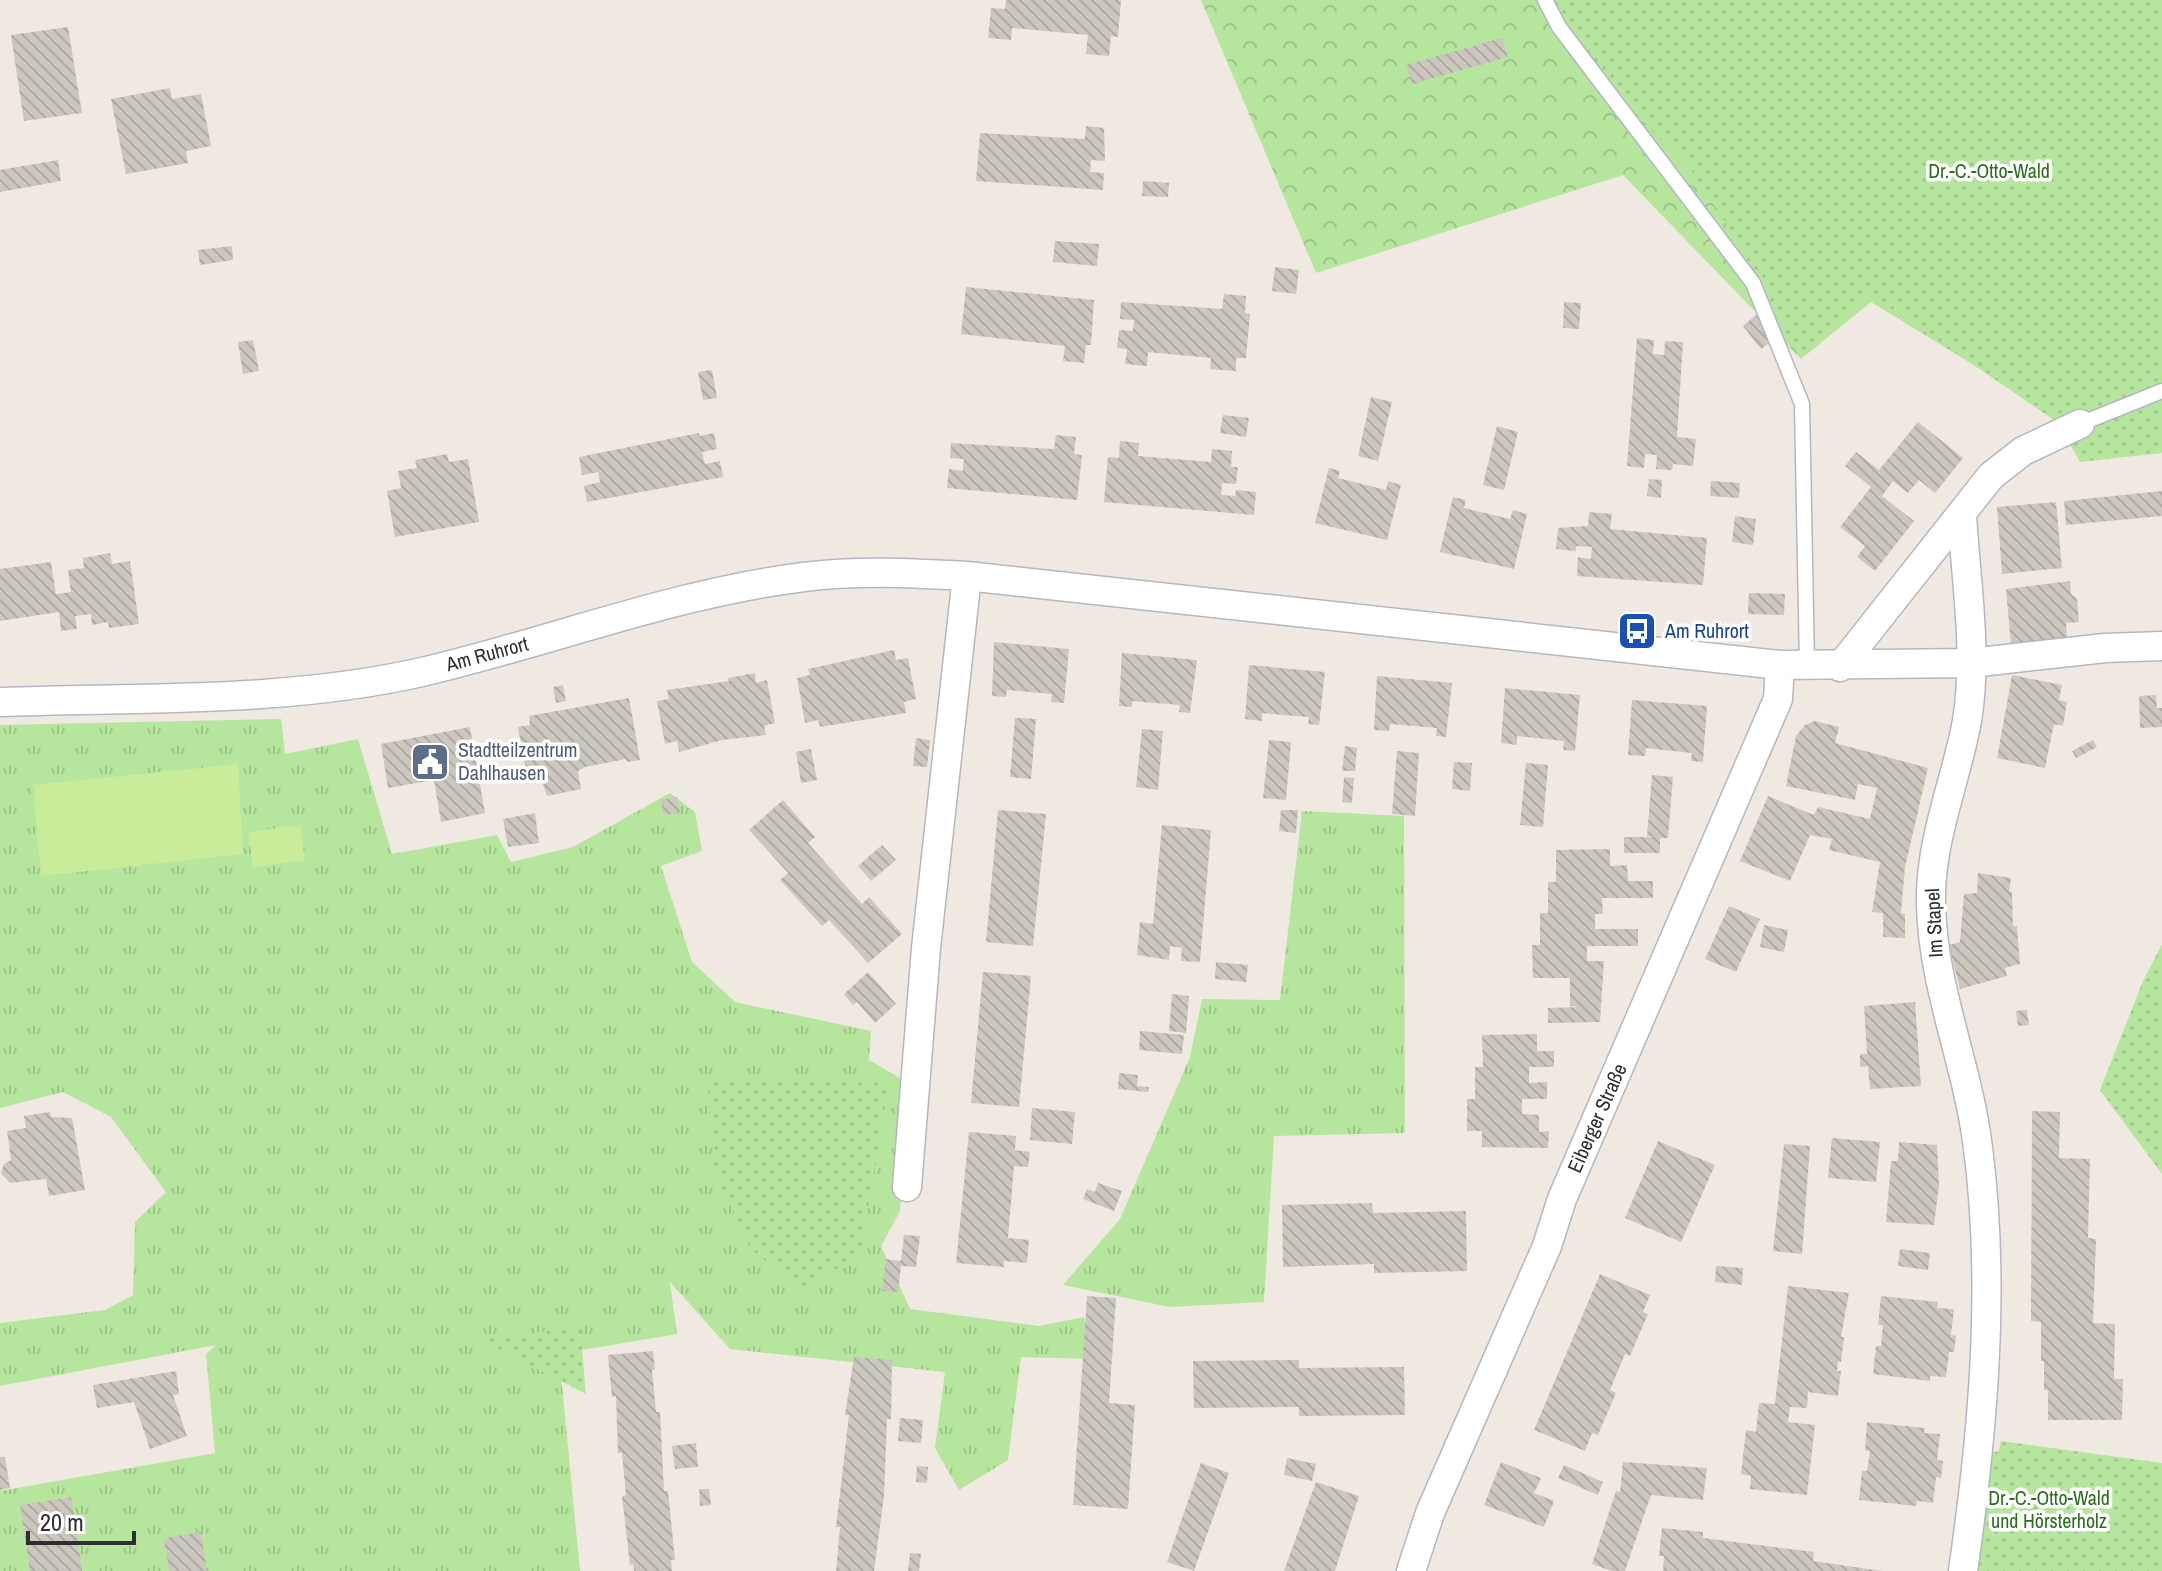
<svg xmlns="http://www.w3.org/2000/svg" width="2162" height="1571" font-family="'Archivo Narrow',sans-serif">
  <defs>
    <pattern id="grass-tufts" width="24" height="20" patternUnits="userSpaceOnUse" patternTransform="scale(2)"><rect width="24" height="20" fill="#b6e59e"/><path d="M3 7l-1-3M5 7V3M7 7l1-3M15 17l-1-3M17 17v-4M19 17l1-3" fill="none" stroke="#9dc588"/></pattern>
    <pattern id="forest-crowns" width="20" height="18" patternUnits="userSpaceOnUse" patternTransform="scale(2)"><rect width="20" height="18" fill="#b6e59e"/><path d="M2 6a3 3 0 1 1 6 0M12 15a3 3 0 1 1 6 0" fill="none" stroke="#9dc588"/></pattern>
    <pattern id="park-dots" width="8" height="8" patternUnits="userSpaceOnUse" patternTransform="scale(2)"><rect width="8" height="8" fill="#b6e59e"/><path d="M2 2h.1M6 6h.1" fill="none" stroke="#9dc588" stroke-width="1.8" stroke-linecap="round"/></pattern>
    <pattern id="building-back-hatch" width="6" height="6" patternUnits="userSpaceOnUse" patternTransform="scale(2)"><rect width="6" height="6" fill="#cbc7bf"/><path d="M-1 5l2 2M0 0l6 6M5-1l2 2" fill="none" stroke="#afaba4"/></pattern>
  </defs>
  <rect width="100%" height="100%" fill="#efe9e1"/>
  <path fill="url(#grass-tufts)" d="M281,719L285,754L358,739L392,854L497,835L511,862L573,847L670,793L695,812L702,851L661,866L692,962L735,1002L871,1031L869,1060L907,1082L900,1211L881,1246L910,1309L1039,1326L1084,1317L1093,1359L1021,1357L1008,1460L959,1490L935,1448L945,1372L730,1349L670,1282L677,1334L559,1354L580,1571H0V1491L215,1453L206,1354L216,1345L0,1386V1323L105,1310L133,1295L135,1222L166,1192L111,1117L63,1092L0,1108V725Z
    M1302,811L1404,816L1405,1133L1274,1136L1264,1302L1170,1307L1063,1285L1120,1219L1190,1057L1202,999L1280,1000Z"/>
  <path fill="url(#forest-crowns)" d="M1201,0H2162L2060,418L1871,302L1801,359L1623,175L1316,273Z"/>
  <path fill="url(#park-dots)" d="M1548,0H2162V453L2080,462L2057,422L1866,291L1799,356L1734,235L1685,161L1624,106Z
    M2162,944V1174L2100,1090L2143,981Z
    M707,1081L889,1083L860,1255L801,1290L750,1248L715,1173Z
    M580,1327L586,1394L480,1339Z
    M2001,1441L2162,1463V1571H1977L1991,1453L1999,1451Z"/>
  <path fill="#c9ec9a" d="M238,764L243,854L41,876L33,785Z
    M300,825L305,860L253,867L248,832Z"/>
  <path fill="url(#building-back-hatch)" d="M1006,0H1121L1118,37L1111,36L1109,56L1086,54L1088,35L1012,28L1011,40L988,38L991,8L1005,9Z
    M68,27L82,113L24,121L11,35Z
    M1502,38L1508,57L1412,84L1406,65Z
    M170,88L172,99L201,94L211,146L186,151L188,163L126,174L111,99Z
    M1086,126L1104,128L1105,161L1091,160L1090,172L1104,173L1103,190L976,181L980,133L1085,139Z
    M58,160L61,181L0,192V170Z
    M1143,181L1169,183L1168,197L1142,196Z
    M1055,241L1099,244L1097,266L1053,262Z
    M232,246L233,260L200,265L198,250Z
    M1275,267L1299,270L1296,294L1272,291Z
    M966,287L1094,300L1091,345H1086L1084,363L1063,361L1065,346L961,334Z
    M1224,294L1246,296L1245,313L1250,314L1246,358H1236V371L1210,369L1211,358L1148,352L1147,366L1125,364L1127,349L1117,348L1119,330L1133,331L1134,320L1120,319L1121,302L1222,309Z
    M1564,302L1581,303L1579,329L1563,328Z
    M1756,315L1774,339L1761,349L1743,326Z
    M1637,338L1654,340L1653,354L1664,355L1665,341L1683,342L1677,437L1696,439L1693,466L1673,464L1672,470L1656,469L1657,455L1645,454L1644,468L1627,466Z
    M253,340L259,371L243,374L238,342Z
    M712,370L717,398L703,400L698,372Z
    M1371,397L1392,402L1378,461L1358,456Z
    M1223,415L1249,418L1246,437L1220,433Z
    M1918,422L1963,458L1935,493L1919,480L1908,493L1893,481L1882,496L1914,521L1875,571L1857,557L1865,546L1840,527L1871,487L1845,466L1856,452L1879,470Z
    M1497,426L1518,432L1504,490L1483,485Z
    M699,433V436L714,433L717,449L702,452L705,464L720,461L723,477L587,502L584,486L600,482L598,472L582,475L579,457Z
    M1056,435L1076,437L1074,454L1082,455L1077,500L947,488L949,469L963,471V466L964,459L950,458L951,443L1054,449Z
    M1120,441L1139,443L1138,456L1211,462L1212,449L1232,451L1231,467H1238L1236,484L1222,483L1221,495L1235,496L1236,490L1256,492L1254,515L1104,502L1108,457L1119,458Z
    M447,454L449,462L468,459L479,522L395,537L387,491L401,488L398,471L417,468L415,460Z
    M1329,468L1340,471L1338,478L1386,490L1388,481L1401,485L1387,540L1315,523Z
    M1649,479L1662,480L1661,498L1647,496Z
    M1711,481L1740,483L1739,498L1710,496Z
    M2162,491V516L2066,525L2064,501Z
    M1453,497L1466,500L1464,508L1510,519L1513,510L1527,514L1514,569L1440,552Z
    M2056,502L2062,568L2002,574L1997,507Z
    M1589,512L1612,514L1610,529L1707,538L1703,585L1577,576L1578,557L1591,559L1592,547L1576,546V551L1556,549L1558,528L1588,526Z
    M1735,516L1756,519L1753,545L1732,542Z
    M110,553L112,564L130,561L139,624L109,628L108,622L92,625L91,614L75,616L77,629L61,631L59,612L0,621V569L51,562L56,594L71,592L68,570L84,568L83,558Z
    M2070,581L2071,594L2077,599L2079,622L2066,623L2067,639L2011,645L2006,589Z
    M1749,593L1785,594L1784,615L1748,614Z
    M994,642L1069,649L1064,703L1051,702L1052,694L1007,690L1006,697L992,696Z
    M894,650L896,660L908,658L916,699L904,702L906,713L820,727L818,720L805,723L797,678L810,675L808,669Z
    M1122,653L1197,660L1190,713L1179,712L1180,705L1132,701V707L1119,706Z
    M1249,665L1325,672L1319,725L1308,724L1309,717L1283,715L1262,713V721L1245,719Z
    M755,673L756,683L767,680L775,723L764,726L766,735L722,740L679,752L677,741L665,744L657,701L669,699L667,690L729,681L728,678Z
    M2012,675L2062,685L2059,700L2067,702L2063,726L2054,724L2045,768L1997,758Z
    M1377,676L1452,683L1446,737L1436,736L1437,728L1390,724L1389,731L1374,730Z
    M563,685L566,701L556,703L553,687Z
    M1505,688L1580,695L1575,751L1563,750L1564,741L1517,736V745L1501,743Z
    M2156,695L2157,708H2162V727L2140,728L2139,696Z
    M629,698L640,760L627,762L626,759L585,767L578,771L581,789L547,796L538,769L526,771L518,727L530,725L529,716Z
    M1632,700L1707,706L1703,762L1691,761L1692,753L1646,748L1645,756L1628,755Z
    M1015,718L1036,719L1031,779L1010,777Z
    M1815,721L1839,727L1835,743L1928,768L1905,867L1901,913L1905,914V938L1883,937V913L1872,912L1880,862L1829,850L1832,839L1810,835L1790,881L1740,861L1768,796L1814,815L1818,807L1870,819L1877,788L1858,784L1855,800L1786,786L1796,736L1805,725Z
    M470,727L485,813L441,822L434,780L388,788L381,744Z
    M1142,729L1163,731L1158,790L1136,787Z
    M916,738L930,740L927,767L913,766Z
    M1269,740L1291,742L1286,800L1263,798Z
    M2093,740L2097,747L2076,758L2072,751Z
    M1345,746L1357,748L1355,771H1342Z
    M811,749L817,780L801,783L796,752Z
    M1397,751L1419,753L1415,816L1392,814Z
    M1454,762L1472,763L1470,791L1452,789Z
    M1526,763L1548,765L1543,827L1520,825Z
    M1652,775L1673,777L1668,838H1660V853H1624V837H1655L1647,836Z
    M1344,777L1354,778L1352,803L1342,802Z
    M677,797L680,812L664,815L661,800Z
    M783,800L815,837L808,843L855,896L862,904L869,897L902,934L868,963L829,920L822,926L780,880L788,873L749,830Z
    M998,810L1046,814L1033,946L986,942Z
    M1281,810H1298L1296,833L1279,831Z
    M535,813L539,843L508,847L503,819Z
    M1162,825L1211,830L1200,962L1181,961L1182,948L1170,946L1169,960L1137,955L1140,922L1153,924Z
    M882,845L896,860L871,881L858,866Z
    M1610,849V866L1627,865L1628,881H1653V898H1602L1603,914H1595V929H1638V946H1587V961H1604L1600,1022L1548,1023V1008L1579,1007L1570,1006V978H1533L1532,945H1540V913H1548V882H1556V850Z
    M1978,873L2011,878L2009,892H2012L2013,926H2017L2020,964L2005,968L2007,976L1960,989L1949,945L1960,942L1964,894L1977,893Z
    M1729,906L1760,919L1736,972L1705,959Z
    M1764,925L1788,930L1784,952L1760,947Z
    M1216,962L1248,965L1246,982L1215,979Z
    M868,972L896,1004L875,1023L857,1002L853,1005L844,994Z
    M983,972L1031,976L1019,1107L971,1103Z
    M1172,994L1189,996L1186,1033L1169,1031Z
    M1915,1002L1921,1086L1870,1089L1868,1066L1860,1067V1054H1867L1864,1006Z
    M2027,1010L2029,1025L2018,1026L2016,1011Z
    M1140,1031L1184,1035L1182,1054L1139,1050Z
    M1537,1034V1051H1554V1067H1529V1083L1547,1082V1099H1522V1114L1539,1115V1132L1549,1131L1548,1148L1482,1147V1131H1467V1099H1475V1067H1483L1482,1035Z
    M1119,1073L1138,1075L1137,1086L1149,1087L1148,1092L1118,1089Z
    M1032,1108L1075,1112L1072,1144L1030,1140Z
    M2032,1111L2060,1112L2059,1158L2090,1159L2088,1238L2096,1239L2093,1323L2115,1324L2114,1379H2123L2122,1420H2048V1390H2044V1361H2041V1322L2031,1321Z
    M50,1112L51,1117L72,1118L85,1190L49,1196L46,1179L10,1183L1,1173L4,1164L11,1160L7,1131L26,1128L24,1116Z
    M969,1132L1016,1136L1015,1150L1030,1152L1028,1167L1014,1166L1008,1238L1029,1240L1027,1263L1004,1261V1267L956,1263Z
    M1832,1138L1880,1142L1876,1182L1828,1178Z
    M1658,1141L1715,1165L1681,1242L1625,1218Z
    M1899,1142L1937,1145L1939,1185L1934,1225L1886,1222L1891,1161H1898Z
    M1784,1144L1810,1146L1802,1254L1773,1251Z
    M1098,1183L1122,1191L1114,1211L1083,1199L1087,1189L1095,1192Z
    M1372,1203L1373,1213L1466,1211L1467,1271L1374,1273V1264L1283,1267L1282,1205Z
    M904,1235L920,1236L916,1267L901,1266L898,1292L882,1291L886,1259L901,1261Z
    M1900,1249L1930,1253L1928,1270L1898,1266Z
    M1716,1266L1743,1268L1742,1285L1715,1282Z
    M1600,1274L1650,1295L1643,1312L1648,1314L1630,1356L1625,1354L1617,1373L1610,1390L1616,1393L1598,1435L1592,1433L1585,1451L1534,1430Z
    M1788,1286L1849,1293L1841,1337H1844L1841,1362L1838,1361L1837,1371H1841L1838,1396L1808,1392L1807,1408L1790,1407L1788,1422L1815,1425L1807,1495L1750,1489L1751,1476L1741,1474L1746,1430L1756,1432L1759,1403L1775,1404Z
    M1087,1296L1116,1298L1109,1403L1135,1405L1128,1509L1073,1505Z
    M1881,1296L1938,1302L1937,1308L1954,1309L1951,1335L1956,1336L1954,1352H1949L1946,1377L1930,1376V1381L1873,1374L1876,1346H1881L1883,1325H1878Z
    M653,1351L655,1370H652L656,1412H660L664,1491H668L675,1560H671L672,1571H634L633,1564L630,1565L622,1496L626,1495L622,1453H618L616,1396L612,1397L608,1355Z
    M854,1357L892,1360L891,1419H887L884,1496L874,1571H836L840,1527H836L849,1415H845Z
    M1299,1360V1368L1404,1367L1405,1415L1299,1416V1407L1194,1408L1193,1361Z
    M176,1371L179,1394L173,1395L187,1436L150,1449L134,1402L97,1408L93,1385Z
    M900,1418L923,1420L921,1443L898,1441Z
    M1867,1422L1925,1428L1924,1433L1940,1434L1937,1460L1943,1461L1941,1478L1936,1477L1933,1503L1917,1501L1916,1506L1859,1500L1862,1471H1867L1870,1451L1865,1450Z
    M696,1443L698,1467L675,1469L672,1446Z
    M0,1457H5L10,1488L0,1490Z
    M1287,1458L1316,1464L1312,1481L1284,1475Z
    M1501,1462L1541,1478L1534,1493L1554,1501L1544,1527L1484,1505Z
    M1623,1462L1707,1468L1703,1500L1651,1495L1625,1571H1612L1592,1564L1616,1491L1620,1492Z
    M1201,1463L1229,1473L1194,1571L1167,1562Z
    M1564,1465L1603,1482L1598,1495L1558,1478Z
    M917,1466L928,1467L927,1483L916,1482Z
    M1316,1482L1359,1496L1335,1571H1284Z
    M699,1489H709L711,1505L700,1506Z
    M71,1497L82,1571H30L20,1505Z
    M1662,1528L1703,1532V1538L1814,1552L1813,1561L1882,1571H1663L1664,1556H1659Z
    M201,1532L207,1571H169L164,1538Z
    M910,1553L921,1554L919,1571H908Z"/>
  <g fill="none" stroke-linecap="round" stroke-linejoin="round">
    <defs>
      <path id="service" d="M1545,0L1559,27L1753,283L1802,404L1807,666
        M2080,424L2162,391"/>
      <path id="minor" d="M1962,515C1966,582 1978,654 1967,721C1956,781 1929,842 1931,905C1933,989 1968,1065 1978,1148C1996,1288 1983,1432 1963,1571
        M1840,667L1991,476L2023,451L2080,424
        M0,702C140,697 285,703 422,672C550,642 674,593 804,577C858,570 913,573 967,576L1780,665L1971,663L2105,648L2162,646
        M907,1187L926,948L967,576
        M1411,1571L1430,1513L1547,1246L1562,1199L1778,699L1780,665"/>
    </defs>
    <use href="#service" stroke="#b4b7c1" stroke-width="17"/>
    <use href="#minor" stroke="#b4b7c1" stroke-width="31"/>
    <use href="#service" stroke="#fff" stroke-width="14"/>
    <use href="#minor" stroke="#fff" stroke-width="28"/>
  </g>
  <defs>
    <symbol id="bus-square" viewBox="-11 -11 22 22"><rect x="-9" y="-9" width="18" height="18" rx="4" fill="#1a4fb4" stroke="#fff"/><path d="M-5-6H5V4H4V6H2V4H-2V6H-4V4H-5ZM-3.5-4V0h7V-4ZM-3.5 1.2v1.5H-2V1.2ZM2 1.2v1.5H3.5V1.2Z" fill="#fff"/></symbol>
    <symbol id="civic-square" viewBox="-11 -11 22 22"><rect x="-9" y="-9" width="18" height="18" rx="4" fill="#5c6f8a" stroke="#fff"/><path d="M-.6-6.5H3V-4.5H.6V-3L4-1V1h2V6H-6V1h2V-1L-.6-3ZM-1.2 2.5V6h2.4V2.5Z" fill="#fff"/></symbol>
  </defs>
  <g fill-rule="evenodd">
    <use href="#bus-square" x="1615" y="609" width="44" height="44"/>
    <use href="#civic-square" x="408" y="740" width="44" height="44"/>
  </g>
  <g text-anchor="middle" stroke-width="7" stroke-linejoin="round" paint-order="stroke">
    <g font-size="20" fill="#2c6e1b" stroke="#fff">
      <text x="1989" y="178">Dr.-C.-Otto-Wald</text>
      <text x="2049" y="1505">Dr.-C.-Otto-Wald<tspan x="2049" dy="23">und Hörsterholz</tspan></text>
    </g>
    <g font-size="20" fill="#164399" stroke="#fff" text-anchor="start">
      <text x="1665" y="638">Am Ruhrort</text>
    </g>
    <g font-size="20" fill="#2e2e2e" stroke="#fff">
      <text transform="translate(487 654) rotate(-15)" y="7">Am Ruhrort</text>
      <text transform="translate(1934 923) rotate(-93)" y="7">Im Stapel</text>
      <text transform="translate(1597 1118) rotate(-66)" y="7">Eiberger Straße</text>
    </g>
    <g font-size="20" fill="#4e5e75" stroke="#fff" text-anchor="start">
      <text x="458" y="757">Stadtteilzentrum<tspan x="458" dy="23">Dahlhausen</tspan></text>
    </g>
  </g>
  <path d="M28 1531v12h106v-12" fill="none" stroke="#2e2e2e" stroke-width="4"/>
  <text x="40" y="1531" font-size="24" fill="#2e2e2e" stroke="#ffffff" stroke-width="6" paint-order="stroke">20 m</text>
</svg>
